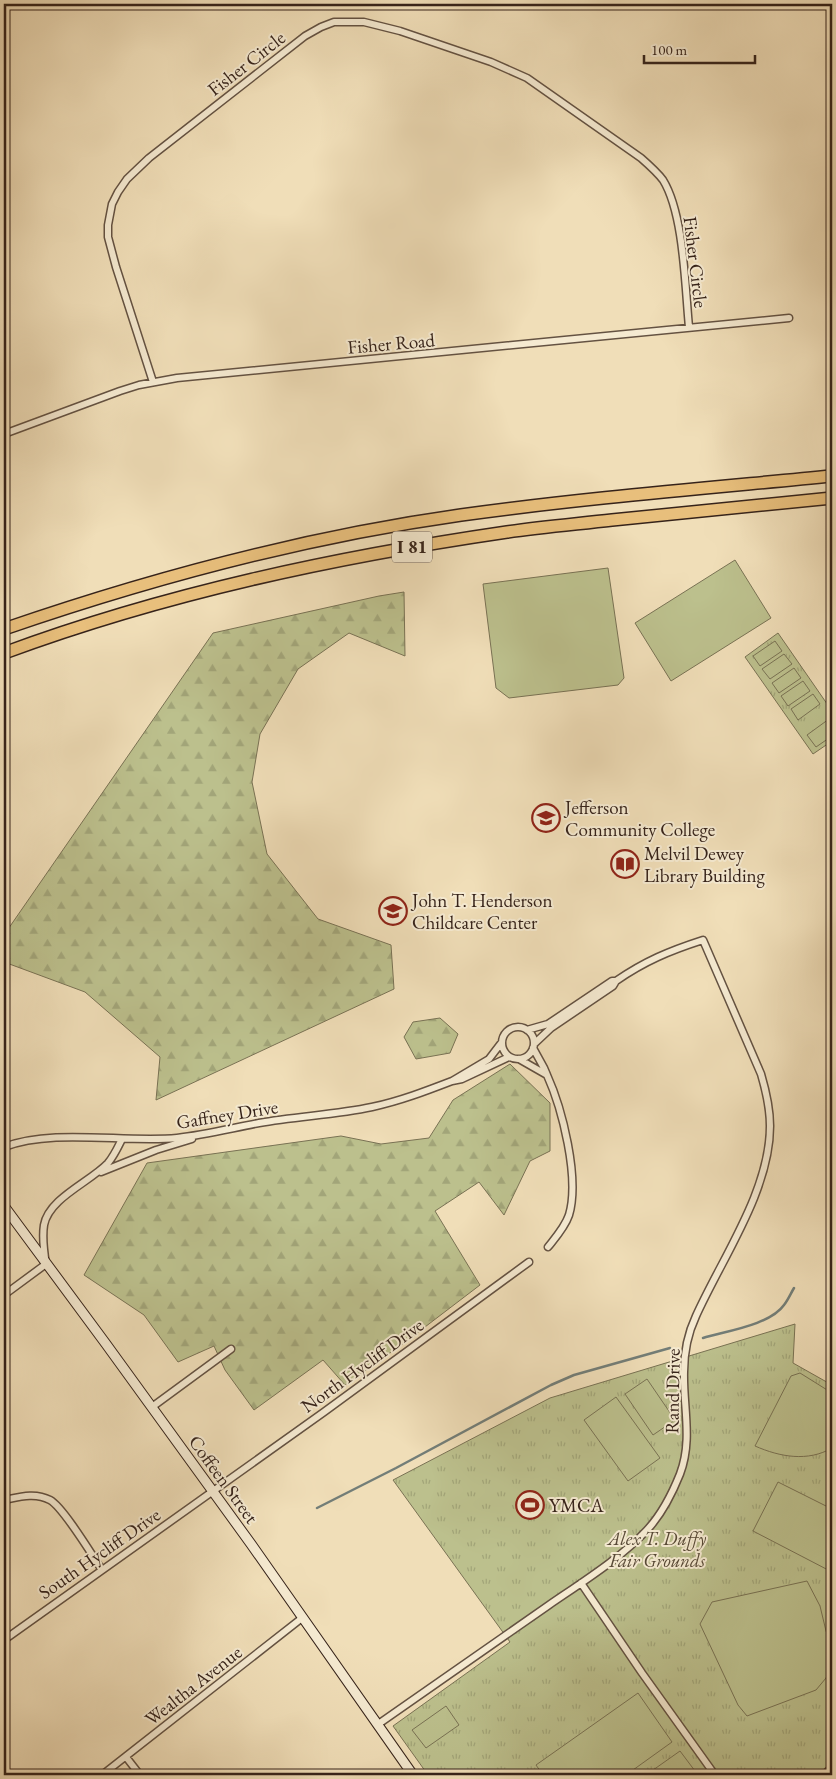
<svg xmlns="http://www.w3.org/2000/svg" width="836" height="1779" font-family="'EB Garamond',serif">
  <defs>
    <pattern id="grass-tufts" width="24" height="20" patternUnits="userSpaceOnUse" patternTransform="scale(1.25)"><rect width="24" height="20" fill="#bcc08d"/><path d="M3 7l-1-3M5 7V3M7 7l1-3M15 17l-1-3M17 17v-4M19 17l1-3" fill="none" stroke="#a2a579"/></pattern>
    <pattern id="forest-firs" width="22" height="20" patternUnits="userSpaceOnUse" patternTransform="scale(1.25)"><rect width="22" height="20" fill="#bcc08d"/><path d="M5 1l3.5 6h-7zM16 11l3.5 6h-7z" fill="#a2a579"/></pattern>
  </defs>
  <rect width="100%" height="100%" fill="#f0deb8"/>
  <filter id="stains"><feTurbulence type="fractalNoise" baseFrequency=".004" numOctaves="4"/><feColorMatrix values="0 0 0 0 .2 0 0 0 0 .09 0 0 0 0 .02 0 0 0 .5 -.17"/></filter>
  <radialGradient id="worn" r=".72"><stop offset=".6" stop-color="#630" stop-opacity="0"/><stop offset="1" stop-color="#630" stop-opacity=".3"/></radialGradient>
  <path fill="url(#grass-tufts)" stroke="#797254" d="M778,633L832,711V741L813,754L745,657Z
    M795,1324L793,1363L832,1385V1775H428L393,1726L510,1642L393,1480L550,1398Z"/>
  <path fill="url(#forest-firs)" stroke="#797254" d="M404,592L405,656L349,633L298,669L260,734L252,782L267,854L318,919L391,945L394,989L156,1100L160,1057L85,992L4,962V935L213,633L379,596Z
    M440,1018L458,1034L450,1053L416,1059L404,1037L413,1022Z
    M510,1064L550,1103V1151L530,1161L504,1215L479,1182L435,1211L480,1285L404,1343L345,1385L323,1360L254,1410L225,1370L214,1346L178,1362L144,1315L84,1275L147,1163L341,1136L381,1144L429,1138L453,1100Z"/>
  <path fill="#bcc08d" stroke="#797254" d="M735,560L771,618L671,681L635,623Z
    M608,568L624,678L618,685L509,698L496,688L483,584Z
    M775,641L782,651L760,666L753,656Z
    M784,654L792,664L770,679L762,669Z
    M794,668L801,678L779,693L772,683Z
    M803,681L810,691L788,706L781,696Z
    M813,694L820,704L798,720L791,709Z
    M829,719L832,723V736L816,747L807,735Z
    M800,1373L832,1393V1448C808,1462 780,1457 755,1446L791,1376Z
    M647,1379L675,1420L653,1435L625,1394Z
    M616,1397L660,1458L628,1481L584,1420Z
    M778,1482L832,1509V1572L753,1531Z
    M807,1581L820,1606L826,1631L832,1646V1664L826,1678L816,1690L747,1716L738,1705L700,1624L712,1602Z
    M638,1693L672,1742L626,1775H543L536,1765Z
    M446,1706L459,1725L426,1748L412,1730Z
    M680,1751L698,1775H646Z"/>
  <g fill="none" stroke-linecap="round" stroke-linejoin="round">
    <path stroke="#737e78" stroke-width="2.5" d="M703,1338C726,1331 770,1325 784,1305C788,1300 791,1293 794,1288
      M317,1508L396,1468L551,1385L574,1375L670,1348"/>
    <defs>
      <path id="minor" d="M153,382L116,267L108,237V225L112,204L118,192L127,179L149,158L305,36L321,27L334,22H364L400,31L491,62L527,78L641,158C649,165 657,172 663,180C684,214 685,287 689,327
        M4,434L120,391L139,385L177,378L789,318
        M502 1043a16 16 0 1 1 32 0a16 16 0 1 1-32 0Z
        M527,1030L548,1024L612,981H616L613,986L551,1028L534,1044
        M502,1042L489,1059L452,1081L462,1079L509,1057
        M519,1059L547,1075L544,1068L533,1048
        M547,1075C562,1108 580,1178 569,1215C565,1227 556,1237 548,1247
        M4,1147C54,1128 123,1143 177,1138C205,1135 232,1128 259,1123C297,1116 335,1115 372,1107C400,1101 426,1091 452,1081
        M101,1172L156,1150L192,1139
        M4,1295L46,1264C44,1252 42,1238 44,1225C49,1198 90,1182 108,1163C114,1156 118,1147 122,1139
        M152,1407L231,1349
        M4,1500C19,1497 35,1492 50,1500C63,1507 92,1555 102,1570
        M581,1583L642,1673L715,1775
        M4,1640L324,1412L529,1262
        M377,1725C435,1685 492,1645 549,1605C581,1583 621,1558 647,1530C662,1514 672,1494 680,1474C693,1440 683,1406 684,1372C684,1353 688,1333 696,1316C722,1258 770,1191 770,1126C770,1109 766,1091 761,1074L703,940C669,951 645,961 616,981
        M126,1757L140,1775
        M102,1775L302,1618
        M824,1775L832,1767"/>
      <path id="secondary" d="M4,1206L106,1344L251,1544L413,1775"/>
      <path id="motorway" d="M4,629C152,578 305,537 461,515C584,498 708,488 832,476
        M4,653C166,593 336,557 507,532C542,527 577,524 612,520C686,512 759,505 832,498"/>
    </defs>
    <use href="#minor" stroke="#645242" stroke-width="9"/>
    <use href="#secondary" stroke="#36231a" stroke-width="11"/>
    <use href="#motorway" stroke="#36231a" stroke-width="14"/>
    <use href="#minor" stroke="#f5ead1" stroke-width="6"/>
    <use href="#secondary" stroke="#f5ead1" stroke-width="9"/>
    <use href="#motorway" stroke="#e8bf7c" stroke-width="11"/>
  </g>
  <defs>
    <symbol id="university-ring" viewBox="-11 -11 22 22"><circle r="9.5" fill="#f5ead1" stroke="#8f2418" stroke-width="1.5"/><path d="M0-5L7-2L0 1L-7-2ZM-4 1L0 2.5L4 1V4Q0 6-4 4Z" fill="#8f2418"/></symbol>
    <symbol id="library-ring" viewBox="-11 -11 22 22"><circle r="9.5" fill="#f5ead1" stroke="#8f2418" stroke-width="1.5"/><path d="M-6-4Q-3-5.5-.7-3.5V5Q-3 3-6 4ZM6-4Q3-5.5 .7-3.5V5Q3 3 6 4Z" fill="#8f2418"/></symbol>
    <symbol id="school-ring" viewBox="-11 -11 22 22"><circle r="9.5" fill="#f5ead1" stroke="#8f2418" stroke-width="1.5"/><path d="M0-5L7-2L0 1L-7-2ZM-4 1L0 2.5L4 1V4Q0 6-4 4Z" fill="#8f2418"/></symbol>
    <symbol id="stadium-ring" viewBox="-11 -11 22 22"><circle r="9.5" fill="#f5ead1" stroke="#8f2418" stroke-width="1.5"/><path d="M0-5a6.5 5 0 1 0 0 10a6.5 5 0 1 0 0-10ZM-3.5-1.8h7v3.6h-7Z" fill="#8f2418"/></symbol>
  </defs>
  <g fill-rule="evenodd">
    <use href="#university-ring" x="530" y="802" width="32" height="32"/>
    <use href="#library-ring" x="609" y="848" width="32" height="32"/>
    <use href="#school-ring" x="377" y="895" width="32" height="32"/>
    <use href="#stadium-ring" x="514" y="1489" width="32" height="32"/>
  </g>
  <g text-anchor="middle" stroke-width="4" stroke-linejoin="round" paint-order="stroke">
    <rect fill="#f5ead1" stroke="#6f5f51" stroke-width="1" x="392" y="531.5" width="40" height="31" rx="4"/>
    <g font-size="18" font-weight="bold" fill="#36231a">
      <text x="412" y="553">I 81</text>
    </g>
    <g font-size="19" fill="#36231a" stroke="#f5ead1">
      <text transform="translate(246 63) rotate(-38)" y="7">Fisher Circle</text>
      <text transform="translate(696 262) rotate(83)" y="7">Fisher Circle</text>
      <text transform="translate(391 343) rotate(-5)" y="7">Fisher Road</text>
      <text transform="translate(227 1114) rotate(-9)" y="7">Gaffney Drive</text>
      <text transform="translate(362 1365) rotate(-36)" y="7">North Hycliff Drive</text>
      <text transform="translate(672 1391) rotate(-89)" y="7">Rand Drive</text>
      <text transform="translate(224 1479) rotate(54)" y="7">Coffeen Street</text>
      <text transform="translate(99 1553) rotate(-35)" y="7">South Hycliff Drive</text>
      <text transform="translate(193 1685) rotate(-38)" y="7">Wealtha Avenue</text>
    </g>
    <g font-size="19" fill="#36231a" stroke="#f5ead1" text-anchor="start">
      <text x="565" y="814">Jefferson<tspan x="565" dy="22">Community College</tspan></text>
      <text x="644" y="860">Melvil Dewey<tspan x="644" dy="22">Library Building</tspan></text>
      <text x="412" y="907">John T. Henderson<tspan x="412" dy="22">Childcare Center</tspan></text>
      <text x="549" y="1512">YMCA</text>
    </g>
    <g font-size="19" font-style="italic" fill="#584a37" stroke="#f5ead1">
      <text x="657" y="1545">Alex T. Duffy<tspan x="657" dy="22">Fair Grounds</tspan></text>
    </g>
  </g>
  <rect width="836" height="1779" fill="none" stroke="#f0deb8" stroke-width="20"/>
  <rect x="5" y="5" width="826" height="1769" fill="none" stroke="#36231a" stroke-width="2.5"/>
  <rect x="10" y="10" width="816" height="1759" fill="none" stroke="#36231a"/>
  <path d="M644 55v8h111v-8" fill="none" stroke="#36231a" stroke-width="2.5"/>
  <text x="651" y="55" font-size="15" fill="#36231a" stroke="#f5ead1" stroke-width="4" paint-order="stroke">100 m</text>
  <rect width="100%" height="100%" filter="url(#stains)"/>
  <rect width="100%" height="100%" fill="url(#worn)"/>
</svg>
